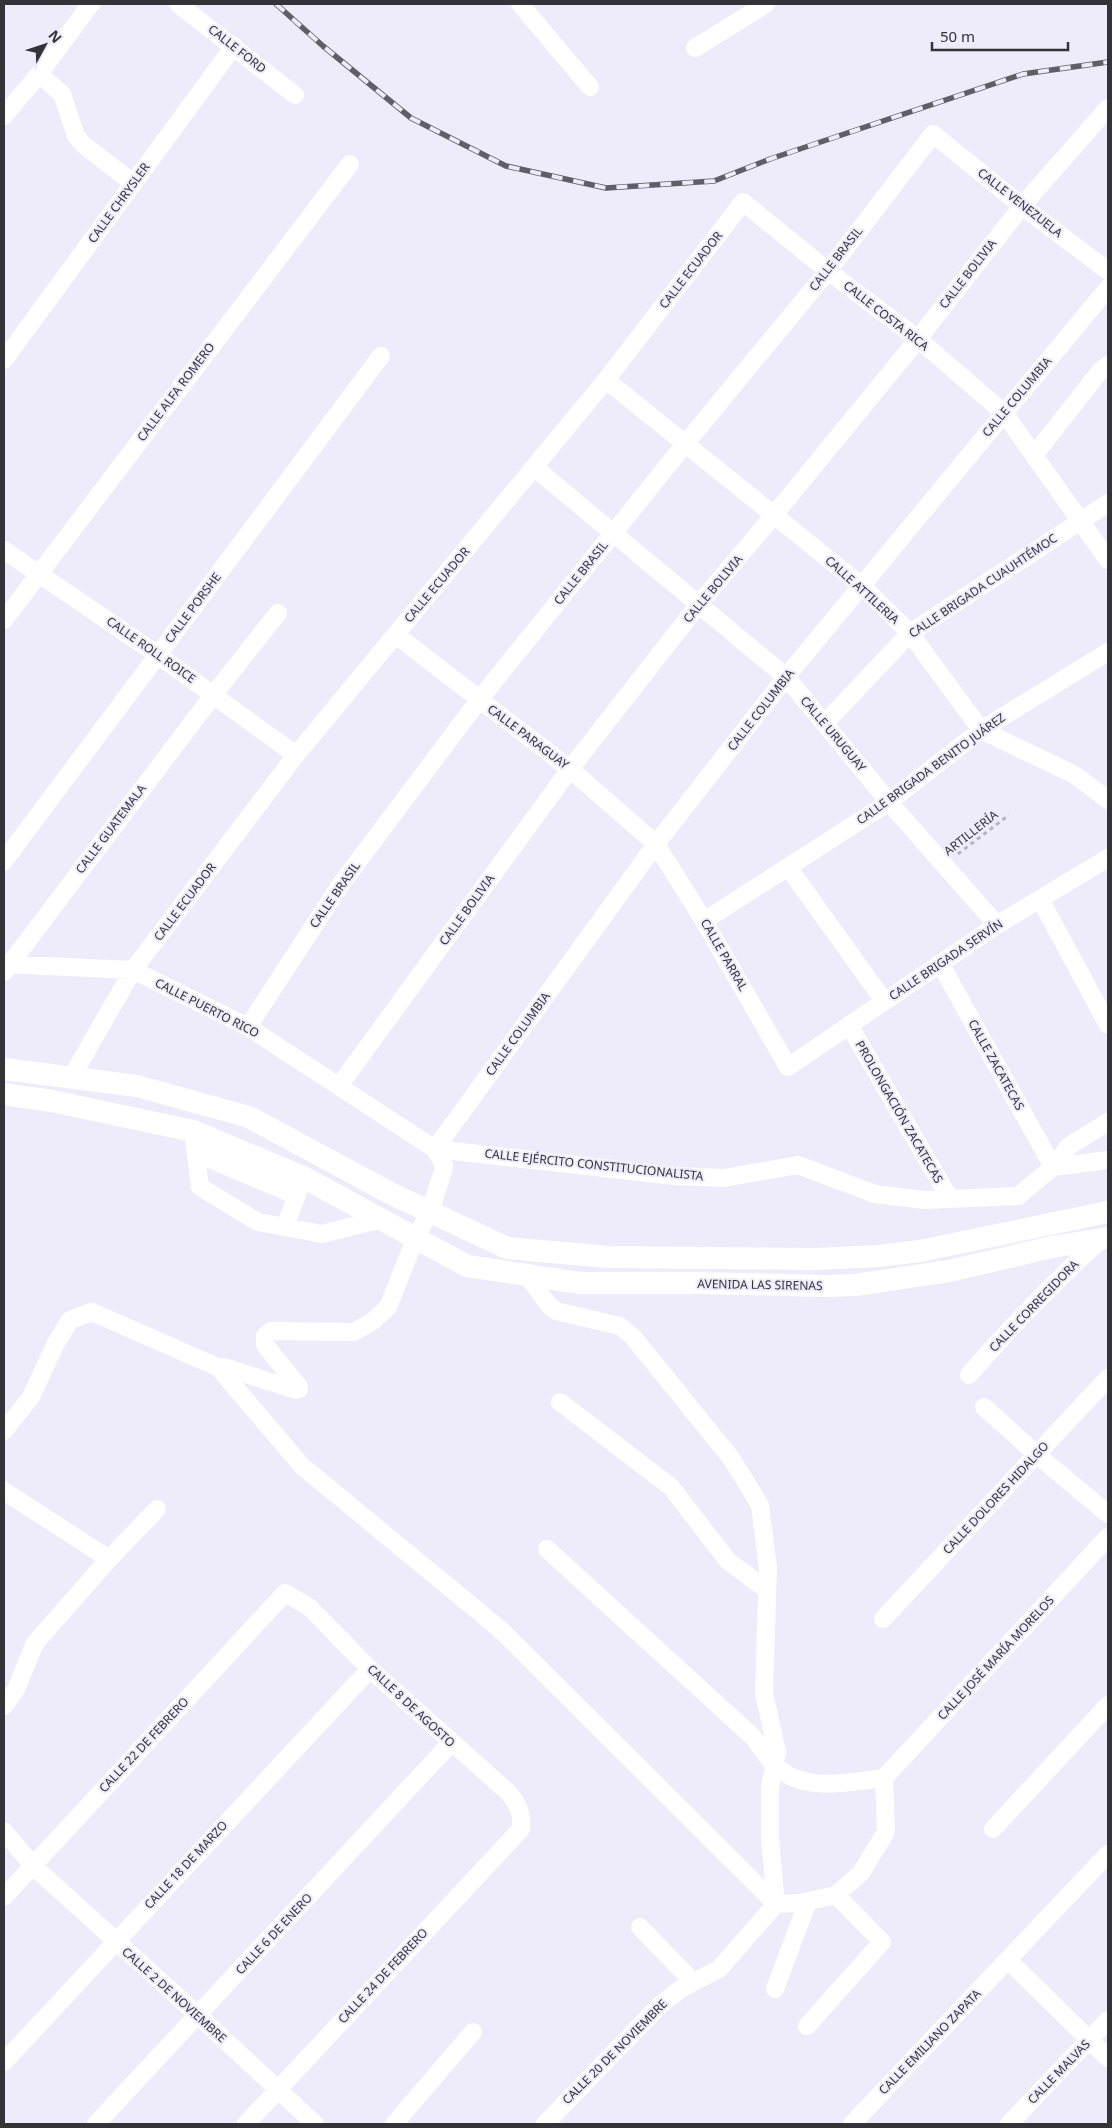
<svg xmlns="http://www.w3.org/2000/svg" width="1112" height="2128" font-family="'Noto Sans',sans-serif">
  <rect width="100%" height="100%" fill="#eeebfa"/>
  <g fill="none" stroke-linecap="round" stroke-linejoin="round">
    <path stroke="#b5b3bf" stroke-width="3" stroke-dasharray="4 4" stroke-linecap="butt" d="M958,854L1009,815"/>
    <path stroke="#fff" stroke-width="18" d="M178,4L295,95
      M520,4L590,87
      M695,48L766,4
      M39,74L62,94L76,136L85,146L133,183
      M4,116L39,74L91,4
      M4,360L234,46
      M606,380L862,586L910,633L981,730L1075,775L1108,800
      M1035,454L1101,370L1108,365
      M535,468L786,677L889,802L997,925
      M4,550L158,655L296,755
      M4,620L350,164
      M396,635L570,769L656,844L704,921L788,1067L997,925L1108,858
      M825,723L910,633L1108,503
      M4,861L381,356
      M788,867L884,1001
      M1040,899L1108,1025
      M704,921L889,802L981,730L1108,652
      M940,963L1053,1167L1108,1160
      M4,964L133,970L248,1027L435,1149L675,1176L724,1178L798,1165L875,1194L924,1200L1018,1196L1053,1167L1069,1146L1108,1122
      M4,972L214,694L278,613
      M849,1025L950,1199
      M248,1027L341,884L479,700L685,444L828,271L933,134L1022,206L1108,271
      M71,1078L133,970L296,755L606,380L743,202L828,271L918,339L1004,413L1108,560
      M339,1086L570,769L699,604L774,515L918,339L1022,206L1108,108
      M193,1131L200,1187L258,1222L285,1227L322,1234L382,1219
      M435,1149L656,844L786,677L1108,288
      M198,1154L297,1196
      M285,1227L300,1186
      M527,1275L548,1304L556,1311L620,1326L633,1337L731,1458L760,1505L768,1568L764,1693L777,1752L770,1787V1838L776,1904
      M222,1369V1372L302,1466L501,1630L776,1904L799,1903L836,1895L861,1873L886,1832L884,1778
      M969,1375C1011,1327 1054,1281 1102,1239
      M560,1402L671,1487L728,1561L767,1590
      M984,1407L1036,1454L1108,1514
      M4,1431L31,1397L55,1345L70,1320L92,1312L222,1369L224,1367L296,1390L299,1389V1387L265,1345V1336L271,1331L354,1332L373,1321L388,1307L415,1239L430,1212L443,1171L444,1165L435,1149
      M4,1491L109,1559L157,1509
      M547,1549L753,1737C760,1746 766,1756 774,1764C802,1794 848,1782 884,1778
      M883,1619L1108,1378
      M4,1706L16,1689L35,1643L109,1559
      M884,1778L1108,1537
      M993,1829L1108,1705
      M4,1831L33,1866L199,2016L315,2124
      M4,1897L285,1593L309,1607L370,1669L509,1793C519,1806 522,1812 521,1829L246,2124
      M640,1927L693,1982
      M1008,1960L1108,2058
      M775,1989L808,1901
      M807,2026L882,1942L836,1895
      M4,2062L370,1669
      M96,2124L451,1743
      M394,2124L473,2032
      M545,2124L661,2004L682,1988L719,1969L776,1904
      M852,2124L1108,1854
      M1009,2124L1108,2020"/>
    <path stroke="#fff" stroke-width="22" d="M4,1069L137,1086L249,1117L390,1193L507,1248L608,1257L816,1259L878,1256L920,1251L1108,1212
      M4,1094L52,1101L193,1131L303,1177L467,1266L580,1283H696L826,1286L855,1285L949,1271L1052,1247L1108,1238"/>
    <defs>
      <path id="rail" d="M276,4L323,46L411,118L506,166L606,188L714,181L770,159L1023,74L1108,62"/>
    </defs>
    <use href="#rail" stroke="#605e66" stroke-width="5.5"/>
    <use href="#rail" stroke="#eeebfa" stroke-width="4" stroke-dasharray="11" stroke-linecap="butt"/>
  </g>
  <g text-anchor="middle" stroke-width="4" stroke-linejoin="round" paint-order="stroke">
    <g font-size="12" fill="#343338" stroke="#eeebfa">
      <text transform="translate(237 49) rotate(38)" y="4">CALLE FORD</text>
      <text transform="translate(119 203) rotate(-54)" y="4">CALLE CHRYSLER</text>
      <text transform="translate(1020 203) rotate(38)" y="4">CALLE VENEZUELA</text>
      <text transform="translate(836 259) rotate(-52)" y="4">CALLE BRASIL</text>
      <text transform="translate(691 270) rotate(-52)" y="4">CALLE ECUADOR</text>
      <text transform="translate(968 274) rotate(-52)" y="4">CALLE BOLIVIA</text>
      <text transform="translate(886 316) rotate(38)" y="4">CALLE COSTA RICA</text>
      <text transform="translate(176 392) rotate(-53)" y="4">CALLE ALFA ROMERO</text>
      <text transform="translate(1017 397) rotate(-50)" y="4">CALLE COLUMBIA</text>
      <text transform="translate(581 573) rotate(-51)" y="4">CALLE BRASIL</text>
      <text transform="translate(437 585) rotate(-50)" y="4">CALLE ECUADOR</text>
      <text transform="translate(983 586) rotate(-34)" y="4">CALLE BRIGADA CUAUHTÉMOC</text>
      <text transform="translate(713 589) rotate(-50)" y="4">CALLE BOLIVIA</text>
      <text transform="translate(862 590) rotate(42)" y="4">CALLE ATTILERIA</text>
      <text transform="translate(193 608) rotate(-53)" y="4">CALLE PORSHE</text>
      <text transform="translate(151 650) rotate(35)" y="4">CALLE ROLL ROICE</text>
      <text transform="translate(761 710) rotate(-52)" y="4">CALLE COLUMBIA</text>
      <text transform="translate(833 734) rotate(50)" y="4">CALLE URUGUAY</text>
      <text transform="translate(528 737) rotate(37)" y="4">CALLE PARAGUAY</text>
      <text transform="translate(931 769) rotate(-36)" y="4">CALLE BRIGADA BENITO JUÁREZ</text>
      <text transform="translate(111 829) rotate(-53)" y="4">CALLE GUATEMALA</text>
      <text transform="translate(971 833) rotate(-38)" y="4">ARTILLERÍA</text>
      <text transform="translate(335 895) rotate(-55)" y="4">CALLE BRASIL</text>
      <text transform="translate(185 902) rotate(-53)" y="4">CALLE ECUADOR</text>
      <text transform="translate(467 910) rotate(-54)" y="4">CALLE BOLIVIA</text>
      <text transform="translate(724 955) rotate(60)" y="4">CALLE PARRAL</text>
      <text transform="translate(946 960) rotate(-34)" y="4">CALLE BRIGADA SERVÍN</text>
      <text transform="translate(207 1008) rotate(27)" y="4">CALLE PUERTO RICO</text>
      <text transform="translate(518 1034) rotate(-54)" y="4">CALLE COLUMBIA</text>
      <text transform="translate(996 1065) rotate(61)" y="4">CALLE ZACATECAS</text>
      <text transform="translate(899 1112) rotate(60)" y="4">PROLONGACIÓN ZACATECAS</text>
      <text transform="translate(594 1165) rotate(6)" y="4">CALLE EJÉRCITO CONSTITUCIONALISTA</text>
      <text transform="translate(760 1285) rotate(1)" y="4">AVENIDA LAS SIRENAS</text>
      <text transform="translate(1034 1306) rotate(-46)" y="4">CALLE CORREGIDORA</text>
      <text transform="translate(996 1498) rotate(-47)" y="4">CALLE DOLORES HIDALGO</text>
      <text transform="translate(996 1658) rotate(-47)" y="4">CALLE JOSÉ MARÍA MORELOS</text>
      <text transform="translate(411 1706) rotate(43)" y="4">CALLE 8 DE AGOSTO</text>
      <text transform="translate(144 1745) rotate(-47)" y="4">CALLE 22 DE FEBRERO</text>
      <text transform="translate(186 1865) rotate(-47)" y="4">CALLE 18 DE MARZO</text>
      <text transform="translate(274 1934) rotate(-47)" y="4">CALLE 6 DE ENERO</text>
      <text transform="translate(383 1976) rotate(-47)" y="4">CALLE 24 DE FEBRERO</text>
      <text transform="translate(174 1995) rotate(42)" y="4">CALLE 2 DE NOVIEMBRE</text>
      <text transform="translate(930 2042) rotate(-46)" y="4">CALLE EMILIANO ZAPATA</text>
      <text transform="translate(615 2052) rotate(-45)" y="4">CALLE 20 DE NOVIEMBRE</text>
      <text transform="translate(1059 2072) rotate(-46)" y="4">CALLE MALVAS</text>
    </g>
  </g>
  <rect width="1112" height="2128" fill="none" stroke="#343338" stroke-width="10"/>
  <g transform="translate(45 45) rotate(50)" stroke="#eeebfa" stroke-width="4" paint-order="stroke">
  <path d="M0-4L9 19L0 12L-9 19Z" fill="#343338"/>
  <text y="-8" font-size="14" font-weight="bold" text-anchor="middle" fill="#343338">N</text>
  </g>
  <path d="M932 42v8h136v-8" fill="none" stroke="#343338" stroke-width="2.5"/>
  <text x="940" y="42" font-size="15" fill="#343338" stroke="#eeebfa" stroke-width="4" paint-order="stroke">50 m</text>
</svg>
